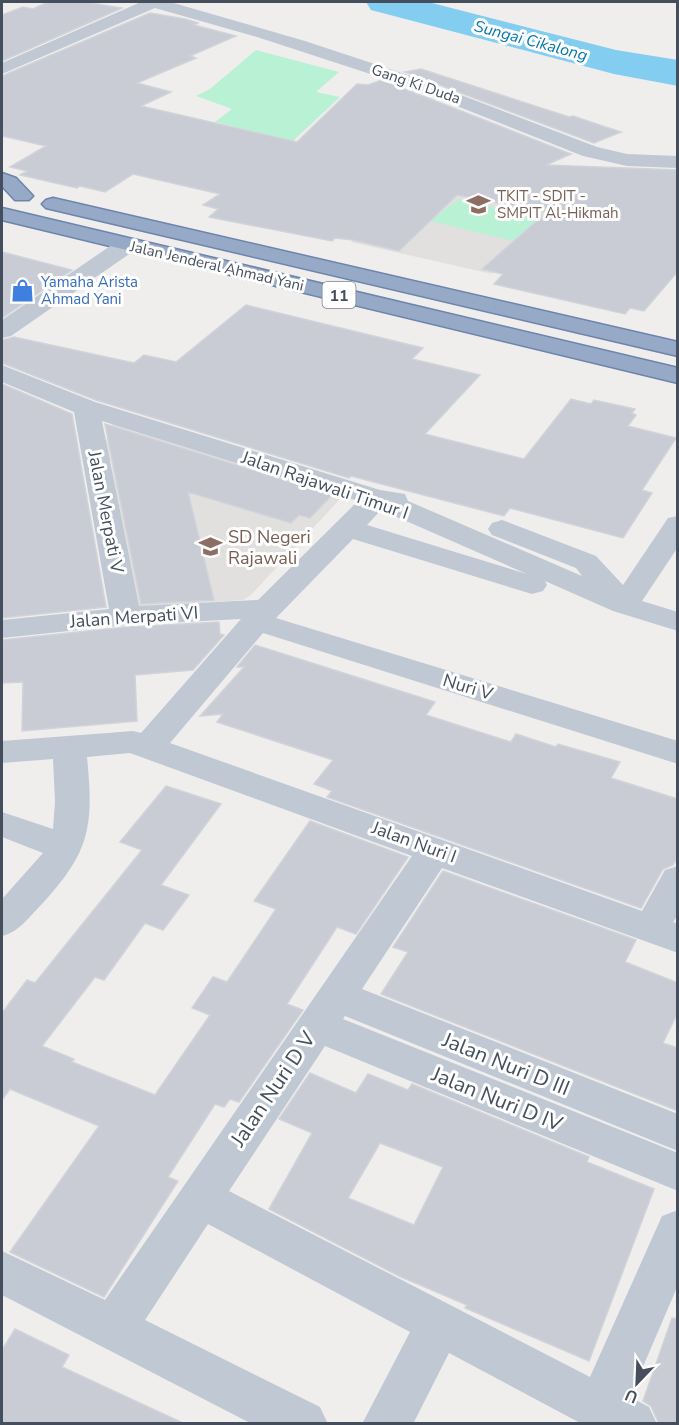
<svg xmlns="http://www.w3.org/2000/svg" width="679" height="1425" font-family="'Nunito Sans',sans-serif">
  <rect width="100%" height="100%" fill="#f0eeed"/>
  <path fill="#e2dfdf" d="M598,183L492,274L351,242L401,190Z
    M116,421L341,492V498L251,595L243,600L133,607L111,462L104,447L111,425Z"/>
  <path fill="#b9f1d5" d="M256,50L339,72L316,92L340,97L293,141L215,122L232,109L196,96L210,89Z
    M459,199L549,220L522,243L430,221Z"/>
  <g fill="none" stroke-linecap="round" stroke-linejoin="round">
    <path fill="#83cdf0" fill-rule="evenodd" d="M366,2H428L616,50L678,60V86L614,74L371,10Z"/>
  </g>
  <path fill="#c9ccd4" stroke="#d1d3da" stroke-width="1.5" fill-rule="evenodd" d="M48,2H85L122,8L2,61V15L23,7L33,9Z
    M150,13L185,19L198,23L194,25L236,36L190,56L196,58L137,83L171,92L141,106L297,142L357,84L368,85L382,80L571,154L546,165L678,170V271L644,311L630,308L625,314L494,284L503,274L482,269L547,212L457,195L399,251L353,240L335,238L332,241L209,217L218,209L203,205L220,194L133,174L105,192L80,186L77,188L20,175L27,171L10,167L46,146L2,136V76Z
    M421,69L569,117L573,116L621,132L594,143L405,72Z
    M2,252L72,270L2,318Z
    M246,305L423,348L412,359L480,375L425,434L524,459L571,399L591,404L594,400L635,409L632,413L636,415L628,426L676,438L642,490L652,493L623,538L510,508L504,516L351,476L349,478L96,400L2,363V340L14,337L134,363L144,355L176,362Z
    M2,384L72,414L106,607L2,618Z
    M105,424L332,495L310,518L299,515L291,523L188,492L214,600L141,604Z
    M219,622L220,634L224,635L193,670L135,675L137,721L22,731L23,682L2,683V640L126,627Z
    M255,645L435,702L426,715L511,742L516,734L556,747L558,744L620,762L611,778L678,799V857L673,865L663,869L641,908L327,797L332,791L314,784L333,760L217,722L223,714L200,716L244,667H237Z
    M166,786L221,804L161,885L189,895L163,930L145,923L104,980L95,977L42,1046L74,1059L72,1062L155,1095L210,1015L192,1008L213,977L227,982L276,909L254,901L310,821L408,857L356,934L337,927L287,1004L303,1010L239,1102L230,1099L224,1107L215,1104L168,1177L178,1181L104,1297L10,1252L99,1126L10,1089L2,1100V1013L27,980L35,983L142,850L120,842Z
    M443,871L636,940L625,962L678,983V1012L663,1043L678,1048V1111L381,994L408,952L393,947Z
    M310,1073L356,1093L368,1074L408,1090L412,1084L589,1157L587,1162L654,1189L589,1361L465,1308L467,1305L399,1276L269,1209L312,1133L279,1119ZM380,1143L443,1167L414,1225L348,1198Z
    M672,1318L678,1319V1424H659L651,1406L643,1401Z
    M15,1329L69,1355L62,1367L185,1424H2V1350Z"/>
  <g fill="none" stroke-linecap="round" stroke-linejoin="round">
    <defs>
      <path id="trunk" d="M2,173L16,178L33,196L29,200H15L2,186Z
        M53,198L678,342V356L46,208L42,204L46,200Z
        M2,208L678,368V383L2,220Z"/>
    </defs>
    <use href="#trunk" stroke="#6d84ab" stroke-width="3"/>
    <path fill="#c0c8d4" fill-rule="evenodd" d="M141,2H170L305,41L414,77L597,147L627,154L678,156V168L627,166L583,156L401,84L257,37L155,8L2,74V63Z
      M127,238L135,240L138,245L135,250L11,336L2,338V320L119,240Z
      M2,365L95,402L380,490L405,494L408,501L582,576L576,568L492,535L488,529L492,523L502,520L596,556L623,585L668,518L678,516V547L642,601L678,612V631L613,611L545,581L547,585L543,591L532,594L353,539L276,618L678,741V764L263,633L170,743L642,911L665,870L678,866V915L673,922L678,924V953L442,868L362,989L678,1114V1151L345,1016L343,1019L678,1153V1191L325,1046L229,1191L590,1377L662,1216L678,1210V1285L630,1397L649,1407L657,1424H582L449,1353L413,1424H362L410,1332L208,1224L145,1320L320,1407L328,1424H252L2,1295V1251L105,1300L412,856L130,753L87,757C94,827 90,852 41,905C28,918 19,932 2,936V899L43,853L2,837V812L53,829L55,802L53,759L2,763V741L133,731L141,733L241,619L126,625L2,638V620L109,609L74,412L2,382ZM102,421L358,501L258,600L139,606ZM381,510L527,574L367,525Z"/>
    <use href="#trunk" fill="#96a9c7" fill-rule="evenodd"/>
  </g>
  <defs>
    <symbol id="school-bare" viewBox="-9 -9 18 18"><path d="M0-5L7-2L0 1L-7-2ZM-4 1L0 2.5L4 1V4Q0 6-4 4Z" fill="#8d6e63" stroke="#fff" stroke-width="2.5" paint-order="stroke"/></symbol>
    <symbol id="shop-bare" viewBox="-9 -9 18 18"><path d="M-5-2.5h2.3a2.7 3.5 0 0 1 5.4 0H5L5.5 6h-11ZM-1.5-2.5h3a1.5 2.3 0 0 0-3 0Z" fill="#3f7fe0" stroke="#fff" stroke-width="2.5" paint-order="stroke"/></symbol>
  </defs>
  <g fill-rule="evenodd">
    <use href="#school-bare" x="462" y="188" width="33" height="33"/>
    <use href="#shop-bare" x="6" y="274" width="33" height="33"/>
    <use href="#school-bare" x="194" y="530" width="33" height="33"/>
  </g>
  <g text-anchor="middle" stroke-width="6" stroke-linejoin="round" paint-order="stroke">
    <g font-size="15" fill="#454e5c" stroke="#fff">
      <text transform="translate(416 84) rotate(19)" y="5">Gang Ki Duda</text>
      <text transform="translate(217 266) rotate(13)" y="5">Jalan Jenderal Ahmad Yani</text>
    </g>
    <g font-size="15" fill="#785e54" stroke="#fff" text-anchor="start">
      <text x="497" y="201">TKIT - SDIT -<tspan x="497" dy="17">SMPIT Al-Hikmah</tspan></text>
    </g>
    <g font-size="15" fill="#366cbe" stroke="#fff" text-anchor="start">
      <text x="41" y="287">Yamaha Arista<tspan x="41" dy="17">Ahmad Yani</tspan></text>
    </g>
    <g font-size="16" font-style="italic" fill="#0478af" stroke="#fff">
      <text transform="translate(531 40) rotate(15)" y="6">Sungai Cikalong</text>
    </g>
    <rect fill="#fff" stroke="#7d838d" stroke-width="1.5" x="322.5" y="282" width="33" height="26" rx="4.5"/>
    <g font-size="16" font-weight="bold" fill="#454e5c">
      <text x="339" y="301">11</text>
    </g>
    <g font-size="18" fill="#454e5c" stroke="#fff">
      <text transform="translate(325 485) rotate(19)" y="6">Jalan Rajawali Timur I</text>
      <text transform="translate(106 512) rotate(79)" y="6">Jalan Merpati V</text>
      <text transform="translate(134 617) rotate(-4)" y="6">Jalan Merpati VI</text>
      <text transform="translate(468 687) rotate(17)" y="6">Nuri V</text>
      <text transform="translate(414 842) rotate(20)" y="6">Jalan Nuri I</text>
    </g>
    <g font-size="18" fill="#785e54" stroke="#fff" text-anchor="start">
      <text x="228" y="543">SD Negeri<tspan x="228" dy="21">Rajawali</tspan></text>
    </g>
    <g font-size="21" fill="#454e5c" stroke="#fff">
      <text transform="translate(506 1064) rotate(22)" y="7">Jalan Nuri D III</text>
      <text transform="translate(273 1089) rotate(-56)" y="7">Jalan Nuri D V</text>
      <text transform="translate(497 1099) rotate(22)" y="7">Jalan Nuri D IV</text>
    </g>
  </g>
  <rect width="679" height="1425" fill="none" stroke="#454e5c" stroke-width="6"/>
  <g transform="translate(637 1383) rotate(203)" stroke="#ffffff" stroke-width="4.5" paint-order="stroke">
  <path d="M0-4.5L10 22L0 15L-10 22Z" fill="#454e5c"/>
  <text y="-9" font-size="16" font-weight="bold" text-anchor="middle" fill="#454e5c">U</text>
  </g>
</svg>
